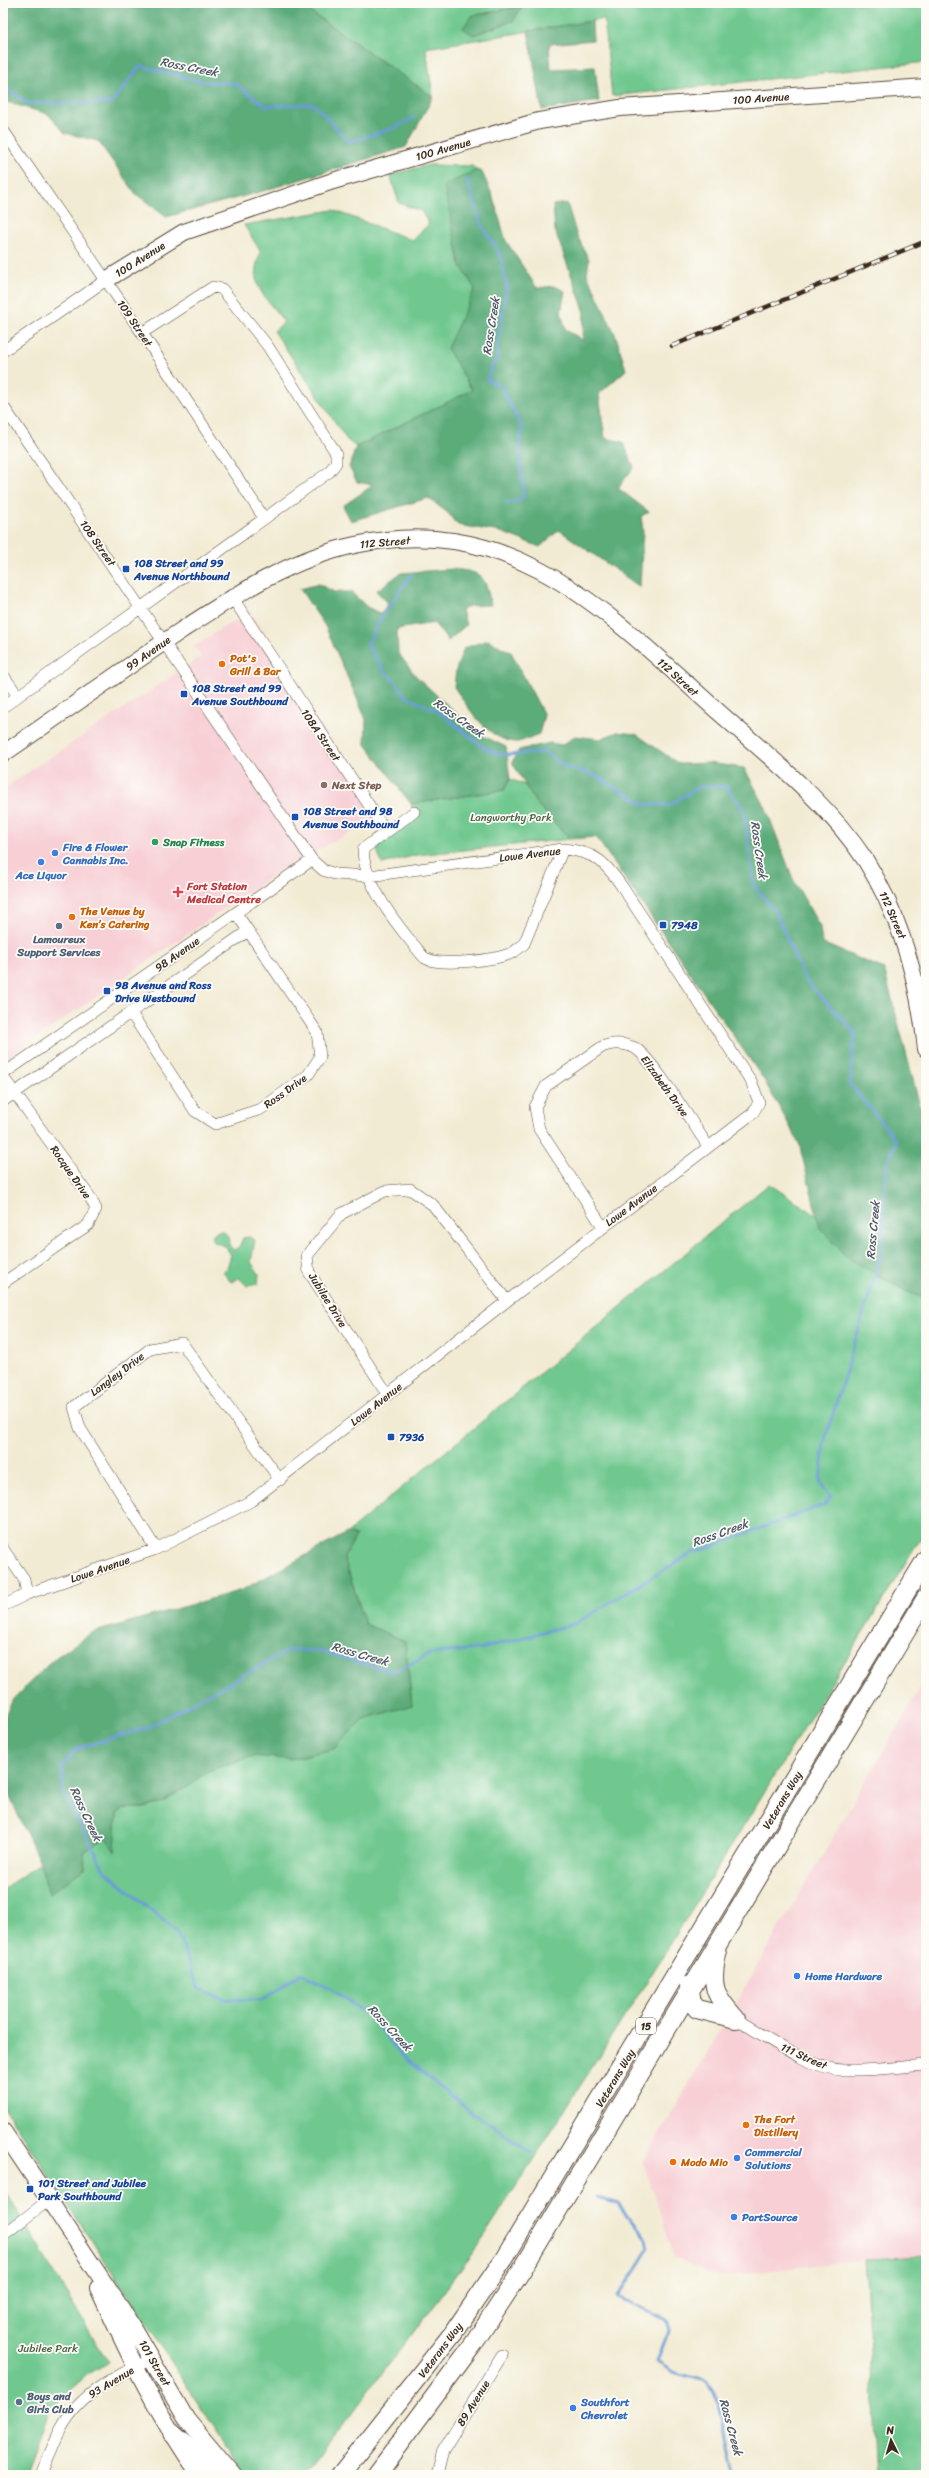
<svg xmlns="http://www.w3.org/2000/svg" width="929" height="2478" font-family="Sriracha,sans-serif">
  <rect width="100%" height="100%" fill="#fdfcf7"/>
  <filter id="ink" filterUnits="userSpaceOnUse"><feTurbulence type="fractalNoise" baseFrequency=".025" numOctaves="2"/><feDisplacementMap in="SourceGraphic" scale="8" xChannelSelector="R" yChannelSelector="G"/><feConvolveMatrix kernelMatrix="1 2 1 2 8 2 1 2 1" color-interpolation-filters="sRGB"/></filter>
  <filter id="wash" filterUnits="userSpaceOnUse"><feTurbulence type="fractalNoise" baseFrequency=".012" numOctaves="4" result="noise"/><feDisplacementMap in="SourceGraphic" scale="16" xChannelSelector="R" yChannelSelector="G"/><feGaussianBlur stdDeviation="0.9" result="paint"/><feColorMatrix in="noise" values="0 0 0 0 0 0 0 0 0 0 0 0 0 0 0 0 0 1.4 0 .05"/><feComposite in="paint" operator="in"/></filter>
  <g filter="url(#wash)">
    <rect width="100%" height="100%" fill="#f2ebd3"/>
    <path fill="#f7cfd5" d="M250,611L378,819L291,863L3,1061V789L201,657L194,646Z
      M926,1678V2256L865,2259L718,2277L675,2258L643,2162Z"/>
    <path fill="#6fc88f" stroke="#557956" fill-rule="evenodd" d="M298,3H926V62L612,96L604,19L426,48L433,97ZM523,6L513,21L473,35L471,16Z
      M429,165L472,166L477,170L445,185L460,264L475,289L465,311L466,381L472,390L356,447L347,440L274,331L284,322C266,297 246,284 261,252L244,225L333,210L412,240L429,224L421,211L399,203L390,175Z
      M510,779L525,785L536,803L570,839L417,855L382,864L375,844L415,813L411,804L504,790Z
      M769,1184L926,1287V1530L660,1961L474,2252L320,2456L304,2469L293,2475L245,2474L3,2106V1889L40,1863L49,1894L85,1868L84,1851L106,1838L115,1851L117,1814L124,1808H144L164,1802L208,1771L253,1756L289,1759L334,1749L363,1719L412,1705L405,1641L365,1624L344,1557L356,1536L347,1533Z
      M218,1231H224L230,1240L229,1245L234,1250L239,1247L243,1238L249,1237L255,1240L251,1262L259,1274L258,1284L247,1286L239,1278L231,1282L223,1272L227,1268L231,1255L226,1247L212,1241V1236Z
      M3,2188L108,2362L84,2377L65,2393L49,2414L28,2475H3Z
      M926,2256V2475H877L865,2259Z"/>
    <path fill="#5bac7a" stroke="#4b6b4c" d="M3,3H298L433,97L406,147L263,191L166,217L136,194L98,141L65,133L48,114L3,101Z
      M523,6L513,21L473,35L463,28L471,16Z
      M592,21L593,40L549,44L551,69L595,67L599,101L542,110L528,31Z
      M477,170L482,172L493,197L506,241L537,288L554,286L565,291L561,313L566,330L583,340L584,310L555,231L553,205L567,203L576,233L589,260L587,274L616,336L626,370L599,394L605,438L623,442L634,467L618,488L649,512L641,516L643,531L640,587L559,530L540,547L501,532L458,525L448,513L428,498L351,521L343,506L373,485L357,482L349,467L356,447L472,390L447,348L475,289L460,264L444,185Z
      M452,569C483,572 485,575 491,605L469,606L462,610L466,625L448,641L434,623L397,629L398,653L415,675L477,733L506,747L510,779L504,790L411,804L365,743L366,719L325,626L300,589L319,584L334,592H351L367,607L381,614L388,603L376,591L401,573Z
      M488,640L511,652L544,715L539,734C533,736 522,742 516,742C488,741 468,707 454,687L456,670L464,648Z
      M617,732L636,734L679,764L708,763L744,768L765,806L793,879L820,927L822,943L884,969L926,1129V1298L905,1291L846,1257L820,1228L799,1143L764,1080L596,837L570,839L536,803L512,762L519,750L550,743L563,745L575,736L600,739Z
      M347,1533L356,1536L344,1557L365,1624L405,1641L412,1705L363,1719L334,1749L289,1759L253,1756L208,1771L164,1802L144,1808H124L117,1814L115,1852L106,1838L84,1851L85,1868L49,1894L40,1863L3,1782V1721L13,1699L55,1658L91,1633L242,1590Z"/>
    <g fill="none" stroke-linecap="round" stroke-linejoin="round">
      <path stroke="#6b9cd5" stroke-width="3" d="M3,86L27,103H112L140,66L204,82L234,83L266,106L314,104L349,142L391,129L414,118
        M467,180L482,226L500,254L507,285L497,350L498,359L492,365L487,380L501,386L522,428C516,450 524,476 523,499L506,503
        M411,575L381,618L367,645L385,672L396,682L405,696L439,712L487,750L506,755L545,752L564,766L596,776L644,804L670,805L698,787L726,786L744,810L754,886L776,913L805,980L855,1032L850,1084L896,1140L886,1169L881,1256L824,1443L820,1482L831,1497L824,1505L692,1553L576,1623L484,1648L430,1654L393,1672L323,1652L291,1649L149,1727L76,1749L62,1767L63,1792L105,1871L177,1932L198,1988L224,1999L262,2000L302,1973L339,1993L374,2021L401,2055L472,2113L492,2124L508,2137L532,2153
        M597,2198L618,2204L646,2239L648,2249L618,2297L666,2319L669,2331L657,2362L673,2372L706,2381L719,2404L734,2475"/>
    </g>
  </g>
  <g filter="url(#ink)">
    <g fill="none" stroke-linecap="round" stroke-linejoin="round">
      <defs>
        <path id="street" d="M3,130L142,333L264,518
          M3,351L106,280
          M3,406L312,860L323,870L335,874L369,876L563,849C596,852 605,862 623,888L751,1081L759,1102L753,1113L507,1301L251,1501L156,1549L27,1594L3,1606
          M232,597L386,831
          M3,675L18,696
          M3,707L329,472L336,463V453L267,345L222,289L213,287L142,333
          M414,812L363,849C363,881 393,920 413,944C417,948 421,955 425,958C440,967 496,960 512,953C516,951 520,947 524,944L563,849
          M131,1013L195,1111L215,1124L261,1109L308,1075L320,1057L317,1032L236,913
          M3,1074L312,860
          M3,1077L90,1197L96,1209L88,1225L3,1283
          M3,1101L248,931
          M603,1227L539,1129L535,1107L546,1086L602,1047C613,1042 624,1043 635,1048C652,1058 694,1126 708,1146
          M388,1395L309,1272L307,1256L341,1214L385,1191L410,1189L433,1205L507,1301
          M3,1549L24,1579L27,1594
          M156,1549L80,1428L74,1407L150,1349L182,1343L280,1480
          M736,2019C766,2036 808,2069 843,2070C870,2071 899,2067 926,2065
          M3,2235L49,2200
          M42,2475C48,2460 53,2443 61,2429C80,2393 117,2375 153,2359
          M437,2475L443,2451L502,2355"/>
        <path id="secondary" d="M106,280L184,232L333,181L539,121L620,108L926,87
          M3,754C63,713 122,670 182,630C237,594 290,559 355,545C517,510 612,618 722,715C773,760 828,803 866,861C902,919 919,982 926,1049
          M3,2131L123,2311L187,2420L233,2475
          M98,2288C128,2353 158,2417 200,2475"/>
        <path id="primary" d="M717,1954C710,1987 714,1994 736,2019
          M689,1985L692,2002L697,2009L736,2019
          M172,2433L199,2456L215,2475
          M340,2475L453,2333L504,2259L926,1559
          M376,2475L472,2346L522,2270L926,1598"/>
      </defs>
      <use href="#street" stroke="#564739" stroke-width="12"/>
      <use href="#secondary" stroke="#564739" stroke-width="18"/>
      <use href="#primary" stroke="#564739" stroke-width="20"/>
      <use href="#street" stroke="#fff" stroke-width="11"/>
      <use href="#secondary" stroke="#fff" stroke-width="16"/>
      <use href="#primary" stroke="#fff" stroke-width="18"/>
      <defs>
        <path id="rail" d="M672,346L926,241"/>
      </defs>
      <use href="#rail" stroke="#3b2a1e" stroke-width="4.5"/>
      <use href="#rail" stroke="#fdfcf7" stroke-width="3" stroke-dasharray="9" stroke-linecap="butt"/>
    </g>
  </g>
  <g fill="#1a4fb4" stroke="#fdfcf7" stroke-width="1.5">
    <rect x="122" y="565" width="8" height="8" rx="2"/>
    <rect x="180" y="690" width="8" height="8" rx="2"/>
    <rect x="291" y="813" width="8" height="8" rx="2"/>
    <rect x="659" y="921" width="8" height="8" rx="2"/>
    <rect x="103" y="987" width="8" height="8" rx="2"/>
    <rect x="387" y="1433" width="8" height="8" rx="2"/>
    <rect x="26" y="2185" width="8" height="8" rx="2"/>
  </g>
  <g fill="#e8710a" stroke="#fdfcf7" stroke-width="1.5">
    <circle cx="222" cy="664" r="4"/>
    <circle cx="72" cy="917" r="4"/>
    <circle cx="746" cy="2125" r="4"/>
    <circle cx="673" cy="2162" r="4"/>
  </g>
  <circle fill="#8d6e63" stroke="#fdfcf7" stroke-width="1.5" cx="324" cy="785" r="4"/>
  <circle fill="#2e9e5b" stroke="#fdfcf7" stroke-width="1.5" cx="155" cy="842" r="4"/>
  <g fill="#3f7fe0" stroke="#fdfcf7" stroke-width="1.5">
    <circle cx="55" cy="853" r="4"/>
    <circle cx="41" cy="862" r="4"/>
    <circle cx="797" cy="1976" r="4"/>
    <circle cx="737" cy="2158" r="4"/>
    <circle cx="734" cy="2217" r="4"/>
    <circle cx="573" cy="2408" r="4"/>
  </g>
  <path fill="#e0444e" stroke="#fdfcf7" stroke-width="1.5" d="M176 886h4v4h4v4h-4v4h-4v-4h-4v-4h4z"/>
  <g fill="#5c6f8a" stroke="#fdfcf7" stroke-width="1.5">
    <circle cx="59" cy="926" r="4"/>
    <circle cx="19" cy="2402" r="4"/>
  </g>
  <g text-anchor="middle" stroke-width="3.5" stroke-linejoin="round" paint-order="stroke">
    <rect fill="#fdfcf7" stroke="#75695f" stroke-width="1" x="636" y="2018" width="20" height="16" rx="3"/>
    <g font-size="10" font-weight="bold" fill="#3b2a1e">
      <text x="646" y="2030">15</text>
    </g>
    <g font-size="11" fill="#3b2a1e" stroke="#fdfcf7">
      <text transform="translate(761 98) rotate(-4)" y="4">100 Avenue</text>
      <text transform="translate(443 149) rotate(-16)" y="4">100 Avenue</text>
      <text transform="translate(140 259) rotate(-32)" y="4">100 Avenue</text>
      <text transform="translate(135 323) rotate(56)" y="4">109 Street</text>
      <text transform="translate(385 542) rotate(-5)" y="4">112 Street</text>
      <text transform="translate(98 543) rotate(55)" y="4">108 Street</text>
      <text transform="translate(148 653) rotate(-35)" y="4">99 Avenue</text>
      <text transform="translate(678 677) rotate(42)" y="4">112 Street</text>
      <text transform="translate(321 735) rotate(56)" y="4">108A Street</text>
      <text transform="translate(530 854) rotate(-7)" y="4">Lowe Avenue</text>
      <text transform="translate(893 915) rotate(66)" y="4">112 Street</text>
      <text transform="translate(177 954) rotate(-35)" y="4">98 Avenue</text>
      <text transform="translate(665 1086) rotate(54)" y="4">Elizabeth Drive</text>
      <text transform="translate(285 1091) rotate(-36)" y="4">Ross Drive</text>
      <text transform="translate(71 1172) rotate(55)" y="4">Rocque Drive</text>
      <text transform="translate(631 1205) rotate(-37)" y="4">Lowe Avenue</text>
      <text transform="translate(328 1300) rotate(58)" y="4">Jubilee Drive</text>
      <text transform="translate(117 1374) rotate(-37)" y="4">Langley Drive</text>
      <text transform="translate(376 1404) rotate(-38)" y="4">Lowe Avenue</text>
      <text transform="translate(100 1569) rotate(-19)" y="4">Lowe Avenue</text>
      <text transform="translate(782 1800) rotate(-59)" y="4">Veterans Way</text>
      <text transform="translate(804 2056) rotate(24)" y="4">111 Street</text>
      <text transform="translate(615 2078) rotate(-59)" y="4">Veterans Way</text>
      <text transform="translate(440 2350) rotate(-53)" y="4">Veterans Way</text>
      <text transform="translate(155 2363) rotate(60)" y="4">101 Street</text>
      <text transform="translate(111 2382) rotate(-31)" y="4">93 Avenue</text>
      <text transform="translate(473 2403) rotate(-58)" y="4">89 Avenue</text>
    </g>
    <g font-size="11" font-weight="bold" fill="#164399" stroke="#fdfcf7" text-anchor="start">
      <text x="134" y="567">108 Street and 99<tspan x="134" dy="13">Avenue Northbound</tspan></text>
      <text x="192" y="692">108 Street and 99<tspan x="192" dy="13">Avenue Southbound</tspan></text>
      <text x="303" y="815">108 Street and 98<tspan x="303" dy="13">Avenue Southbound</tspan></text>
      <text x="671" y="929">7948</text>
      <text x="115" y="989">98 Avenue and Ross<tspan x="115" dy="13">Drive Westbound</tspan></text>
      <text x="399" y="1441">7936</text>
      <text x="38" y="2187">101 Street and Jubilee<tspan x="38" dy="13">Park Southbound</tspan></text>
    </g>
    <g font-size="11" font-weight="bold" fill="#c56008" stroke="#fdfcf7" text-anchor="start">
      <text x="230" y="662">Pot's<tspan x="230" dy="13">Grill &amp; Bar</tspan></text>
      <text x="80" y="915">The Venue by<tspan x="80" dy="13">Ken’s Catering</tspan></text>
      <text x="754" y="2123">The Fort<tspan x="754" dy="13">Distillery</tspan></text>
      <text x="681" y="2166">Modo Mio</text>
    </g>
    <g font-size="11" font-weight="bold" fill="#785e54" stroke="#fdfcf7" text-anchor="start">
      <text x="332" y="789">Next Step</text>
    </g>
    <g font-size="11" fill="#4d6146" stroke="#fdfcf7">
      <text x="511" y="821">Langworthy Park</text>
      <text x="48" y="2352">Jubilee Park</text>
    </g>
    <g font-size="11" font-weight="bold" fill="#27864d" stroke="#fdfcf7" text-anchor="start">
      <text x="163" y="846">Snap Fitness</text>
    </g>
    <g font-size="11" font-weight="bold" fill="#366cbe" stroke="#fdfcf7" text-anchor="start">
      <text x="63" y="851">Fire &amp; Flower<tspan x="63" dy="13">Cannabis Inc.</tspan></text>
      <text x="41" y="879" text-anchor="middle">Ace LIquor</text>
      <text x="805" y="1980">Home Hardware</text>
      <text x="745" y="2156">Commercial<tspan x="745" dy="13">Solutions</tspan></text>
      <text x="742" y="2221">PartSource</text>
      <text x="581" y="2406">Southfort<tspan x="581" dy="13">Chevrolet</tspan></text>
    </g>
    <g font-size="11" font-weight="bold" fill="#be3a42" stroke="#fdfcf7" text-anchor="start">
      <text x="187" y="890">Fort Station<tspan x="187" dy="13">Medical Centre</tspan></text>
    </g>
    <g font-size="11" font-weight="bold" fill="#4e5e75" stroke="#fdfcf7">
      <text x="59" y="943">Lamoureux<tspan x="59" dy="13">Support Services</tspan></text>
      <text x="27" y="2400" text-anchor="start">Boys and<tspan x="27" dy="13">Girls Club</tspan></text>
    </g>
    <g font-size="12" font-style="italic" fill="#4e5867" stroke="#fdfcf7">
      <text transform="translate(189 67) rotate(11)" y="4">Ross Creek</text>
      <text transform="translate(491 326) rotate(-81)" y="4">Ross Creek</text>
      <text transform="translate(459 718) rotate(35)" y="4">Ross Creek</text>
      <text transform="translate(759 850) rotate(82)" y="4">Ross Creek</text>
      <text transform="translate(873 1230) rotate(-85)" y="4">Ross Creek</text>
      <text transform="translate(720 1533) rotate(-20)" y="4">Ross Creek</text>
      <text transform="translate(360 1654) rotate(16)" y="4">Ross Creek</text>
      <text transform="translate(86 1814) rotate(65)" y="4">Ross Creek</text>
      <text transform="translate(390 2028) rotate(47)" y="4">Ross Creek</text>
      <text transform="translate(731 2427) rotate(75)" y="4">Ross Creek</text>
    </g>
  </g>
  <rect width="929" height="2478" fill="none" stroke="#fdfcf7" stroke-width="16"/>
  <g transform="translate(891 2440) rotate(355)" stroke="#fdfcf7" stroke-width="3" paint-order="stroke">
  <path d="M0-3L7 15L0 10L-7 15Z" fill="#3b2a1e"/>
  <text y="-6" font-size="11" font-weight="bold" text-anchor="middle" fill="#3b2a1e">N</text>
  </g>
</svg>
